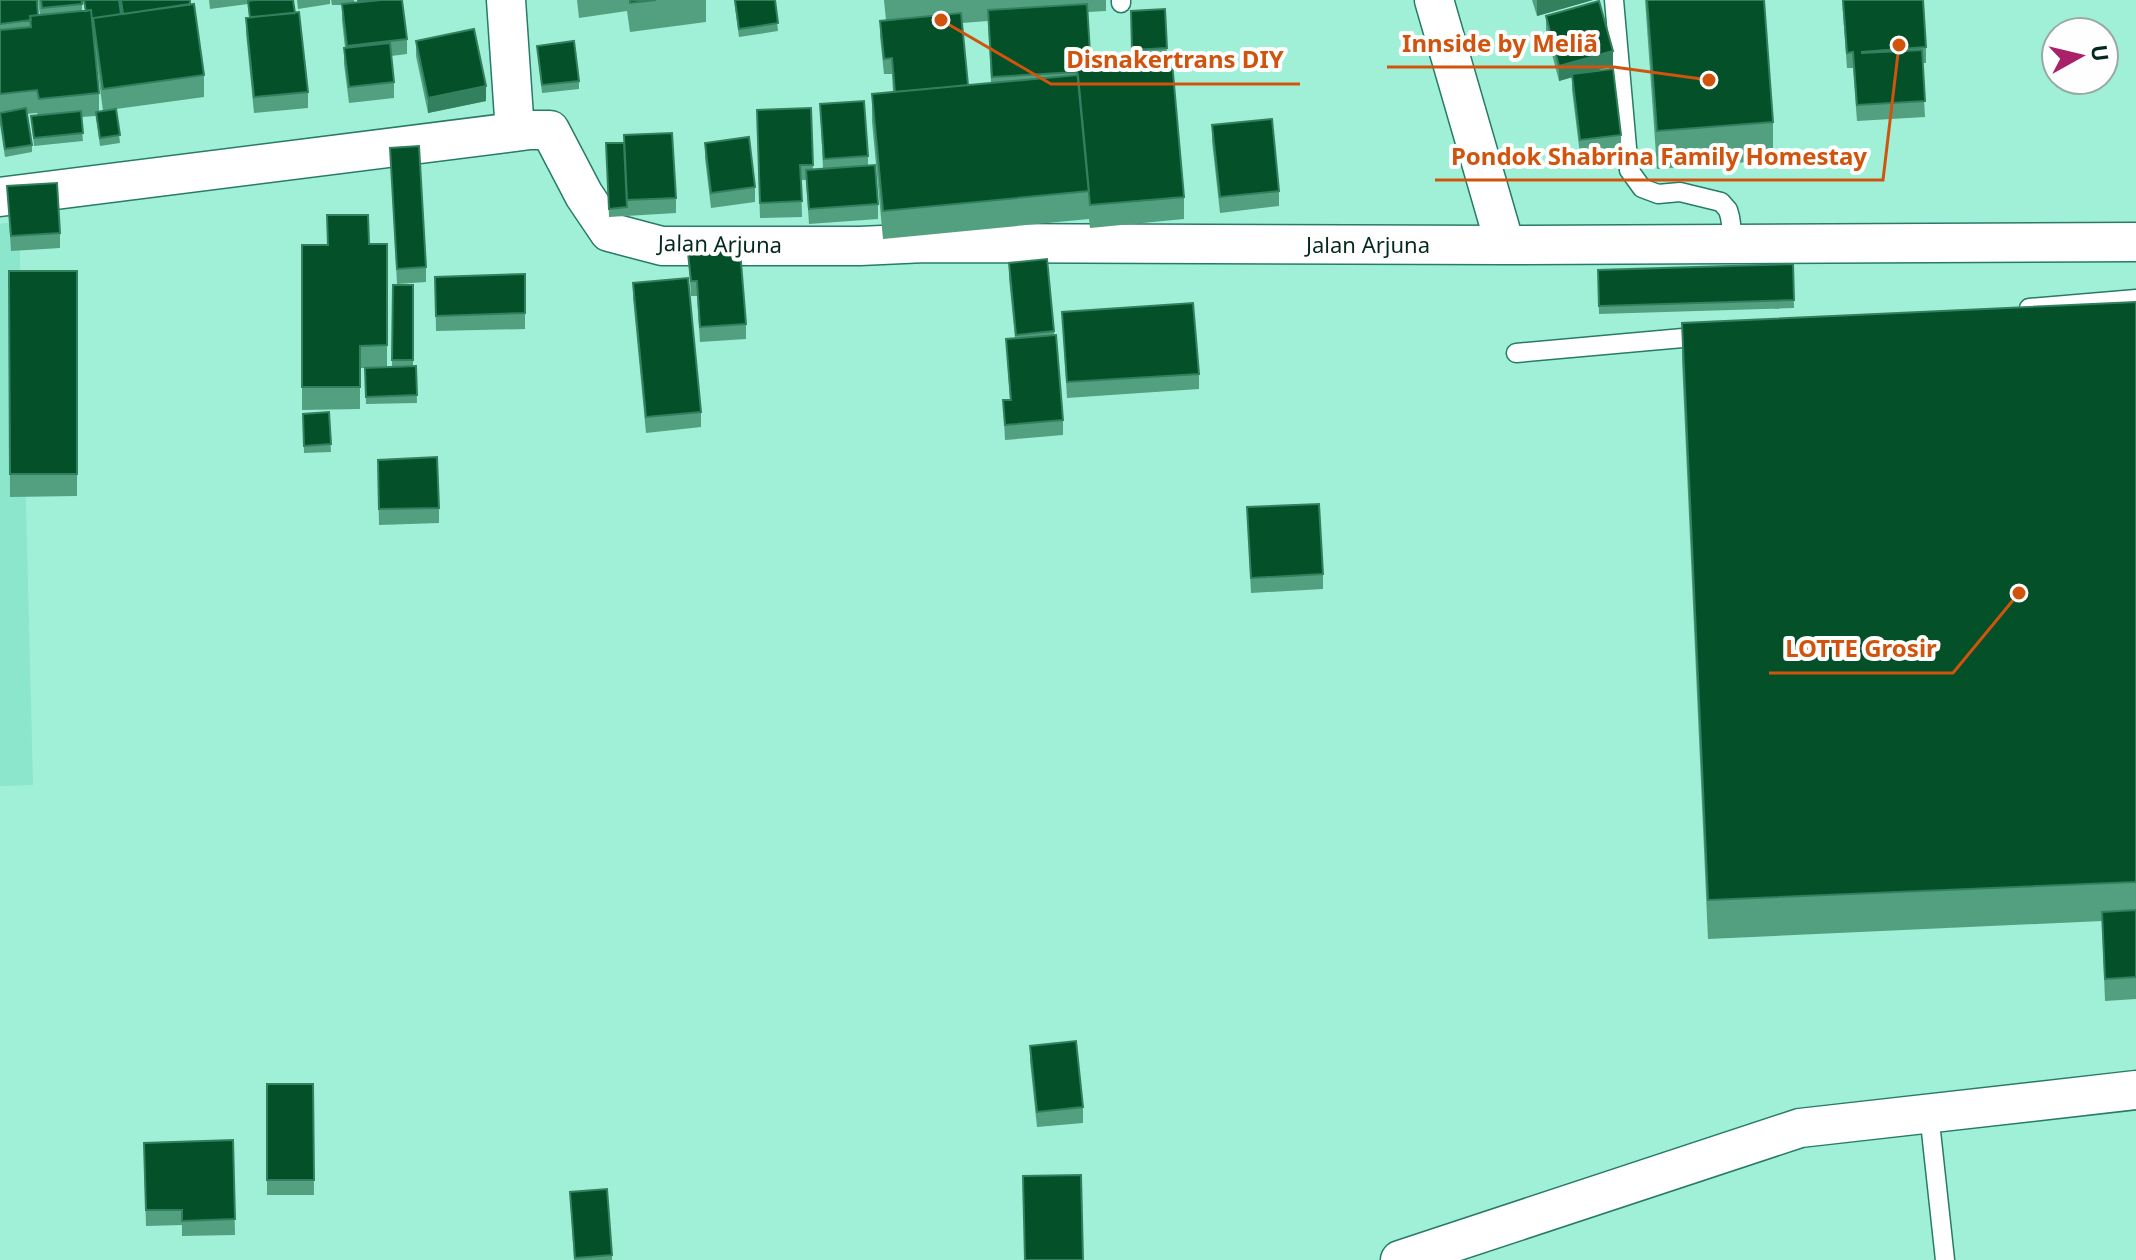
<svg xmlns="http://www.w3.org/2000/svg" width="2136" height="1260" font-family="'Noto Sans',sans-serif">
  <rect width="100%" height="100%" fill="#a0f0d8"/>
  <path fill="#8be6cc" d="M19,221L33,785L0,786V224Z"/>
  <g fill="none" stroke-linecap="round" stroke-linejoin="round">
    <defs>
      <path id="service" d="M1121,0V3
        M1614,0L1629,170L1642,188L1658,194L1680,192L1721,202L1728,210L1730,217L1734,244
        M2029,308L2136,299
        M1516,353L1705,336
        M1929,1113L1945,1260"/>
      <path id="minor" d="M506,0L515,132
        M1434,0L1505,245
        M0,197L530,130H550L584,195L609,232L662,246H860L925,243L1505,245L2136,242
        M1400,1260L1800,1128L2136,1090"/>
    </defs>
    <use href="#service" stroke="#277b67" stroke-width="21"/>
    <use href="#minor" stroke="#277b67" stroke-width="41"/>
    <use href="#service" stroke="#fff" stroke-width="18"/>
    <use href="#minor" stroke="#fff" stroke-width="38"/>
  </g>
  <path fill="#52a080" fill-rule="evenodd" d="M0,0L38,16L40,15L38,0H82V11H85L83,0H119L122,14L121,0L204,75V97L116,109L120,143L100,146L96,116L81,117L83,141L34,146L31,116L38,115L37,113L26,114L32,145V152L5,157L0,125ZM95,50L103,111L99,112V93Z
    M209,0H293L308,92V108L254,113L246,33V18L249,17L248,4L210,9Z
    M297,0H330V4L298,9Z
    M331,0H354V3L358,2L357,0H402L407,39V54L391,56L394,82V98L349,103L344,64V48H345L342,20V5H332Z
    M577,0H706V22L630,32L627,11L579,18Z
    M734,0H775L778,31L739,37Z
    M884,0H1106V11L1088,12L1091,69L1184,197V219L1090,228L1089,219L883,239L872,122V94L893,92L892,74H884L880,36V21L886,20ZM988,21L991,83L968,85L962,23Z
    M1532,0H1593L1537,16Z
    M1645,0H1764L1773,122V160L1657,169Z
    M1842,0H1923L1926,47V63H1922L1925,117L1857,121L1853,68H1847Z
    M1165,9L1167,56L1132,58L1131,11Z
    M1546,16L1613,66L1594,71L1621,135V151L1580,155L1572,90V77L1559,81L1546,31Z
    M416,41L486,101L428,113L416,56Z
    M537,46L579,81V89L542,93Z
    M820,104L868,156V166L878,204V219L809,224L806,180H801L802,217L760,218L757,125L811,108L813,170L823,169Z
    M1212,125L1279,191V206L1220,213L1212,141Z
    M606,143L676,198V213L609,217Z
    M705,143L755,187V202L711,208L705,158Z
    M390,148L426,267V282L397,284Z
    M7,186L60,233V248L11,251Z
    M387,244V367H392L393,285H413V366H416L417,403L366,404L365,368H360V409L302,410V245Z
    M688,253L746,324V339L700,342L697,296H691Z
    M1009,263L1054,331L1063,420V435L1005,440L1003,400H1010L1006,339L1015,338L1009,279Z
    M1793,264L1794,308L1599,314L1598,270Z
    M9,271L77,474V496L10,497Z
    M525,274V329L436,331L435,277Z
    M633,283L701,412V427L646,433L633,298Z
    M2136,302V999L2105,1001L2102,921L1708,939L1682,361V323Z
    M1062,312L1199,374V389L1067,398Z
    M329,412L331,452L304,453L303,414Z
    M378,475L439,508V523L379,525Z
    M1247,507L1323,574V589L1251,593Z
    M1030,1046L1083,1107V1123L1037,1127L1030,1061Z
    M267,1084H313L314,1195H267Z
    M233,1140L235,1235L182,1236V1225L146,1226L144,1158Z
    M570,1192L612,1255V1260H574Z"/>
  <path fill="#32805e" d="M1537,0H1593L1537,16Z
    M1613,51V66L1559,81V66Z
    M486,86V101L428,113V98Z"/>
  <path fill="#035029" stroke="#32805e" stroke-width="2" d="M0,0H37L38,16H30L31,20L0,24Z
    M41,0H82V4L42,8Z
    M84,0H119L121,14L93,18V19L92,20L91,10L86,11Z
    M121,0H190V4L123,14Z
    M255,0H293L295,13L250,17L248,1Z
    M358,0H381L359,2Z
    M381,0H402L407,39L347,46L342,4Z
    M630,0H656L630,3Z
    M735,0H775L778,23L739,29Z
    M1647,0H1764L1773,122L1657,131Z
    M1843,0H1923L1926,47L1862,52V53L1922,50L1925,101L1857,105L1853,52L1847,53Z
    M1599,1L1613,51L1559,66L1546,16Z
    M194,4L204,75L103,89L93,18Z
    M1087,4L1091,69L1077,70V72L992,77L988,10Z
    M1165,9L1167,48L1132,50L1131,11Z
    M91,10L99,93L39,99L37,90L0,94V30L31,27L30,16Z
    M299,12L308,92L254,97L246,18Z
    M961,13L968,85L895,92L892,58L884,59L880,21Z
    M474,29L486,86L428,98L416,41Z
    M574,41L579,81L542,85L537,46Z
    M390,43L394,82L349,87L344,48Z
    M1172,62L1184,197L1090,205L1077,70Z
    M1613,69L1621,135L1580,140L1572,74Z
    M1078,75L1089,191L883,211L872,94Z
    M864,101L868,156L824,159L820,104Z
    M26,108L32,145L5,149L0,113Z
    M811,108L813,165H800L802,201L760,203L757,110Z
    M116,109L120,135L100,138L96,112Z
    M81,111L83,133L34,138L31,116Z
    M1272,119L1279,191L1220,197L1212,125Z
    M672,133L676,198L627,200L624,135Z
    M749,137L755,187L711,193L705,143Z
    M606,143H624L627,207L609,209Z
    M419,146L426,267L397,269L390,148Z
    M875,165L878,204L809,209L806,170Z
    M57,183L60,233L11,236L7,186Z
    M327,215H368L369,244H387V345L360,346V387H302V245H328Z
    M740,250L746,324L700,327L697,281H691L688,253Z
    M1047,259L1054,331L1016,335L1009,263Z
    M1793,264L1794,300L1599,306L1598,270Z
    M9,271H77V474H10Z
    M525,274V313L436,316L435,277Z
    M688,278L701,412L646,417L633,283Z
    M393,285H413V360H392Z
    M2136,302V882L1708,900L1682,323Z
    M1193,303L1199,374L1067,382L1062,312Z
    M1056,335L1063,420L1005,425L1003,400H1011L1006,339Z
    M416,366L417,395L366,397L365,368Z
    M329,412L331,444L304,446L303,414Z
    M437,457L439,508L379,509L378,460Z
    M1319,504L1323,574L1251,578L1247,507Z
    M2136,910V977L2105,979L2102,912Z
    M1076,1041L1083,1107L1037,1112L1030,1046Z
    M267,1084H313L314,1180H267Z
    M233,1140L235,1219L182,1221V1210H146L144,1143Z
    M1081,1175L1083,1260H1025L1023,1176Z
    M607,1189L612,1255L575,1258L570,1192Z"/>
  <g text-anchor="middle" stroke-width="8" stroke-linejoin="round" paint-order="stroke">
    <g font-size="22" fill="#052920" stroke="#fefefe">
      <text transform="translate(720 244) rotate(1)" y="8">Jalan Arjuna</text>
      <text x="1368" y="253">Jalan Arjuna</text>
    </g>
  </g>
  <path fill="none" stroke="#d1540e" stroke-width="3" d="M1709 80L1614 67H1387M941 20L1051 84H1300M1899 45L1883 180H1435M2019 593L1953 673H1769"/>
  <g fill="#d1540e" stroke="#fefefe" stroke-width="3">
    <circle cx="1709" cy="80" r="8"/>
    <circle cx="941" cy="20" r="8"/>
    <circle cx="1899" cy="45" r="8"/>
    <circle cx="2019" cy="593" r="8"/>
  </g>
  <g font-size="24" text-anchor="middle" font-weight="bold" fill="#d1540e" stroke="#fefefe" stroke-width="8" stroke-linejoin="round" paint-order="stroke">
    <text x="1500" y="52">Innside by Meliã</text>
    <text x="1175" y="68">Disnakertrans DIY</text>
    <text x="1659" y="165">Pondok Shabrina Family Homestay</text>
    <text x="1861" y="657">LOTTE Grosir</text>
  </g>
  <g transform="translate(2080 56) rotate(82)"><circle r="38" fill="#fefefe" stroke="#9aa9a5" stroke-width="2"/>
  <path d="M0-6L14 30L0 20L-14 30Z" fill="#a82169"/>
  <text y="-12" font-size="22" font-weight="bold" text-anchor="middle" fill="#052920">U</text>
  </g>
</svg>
